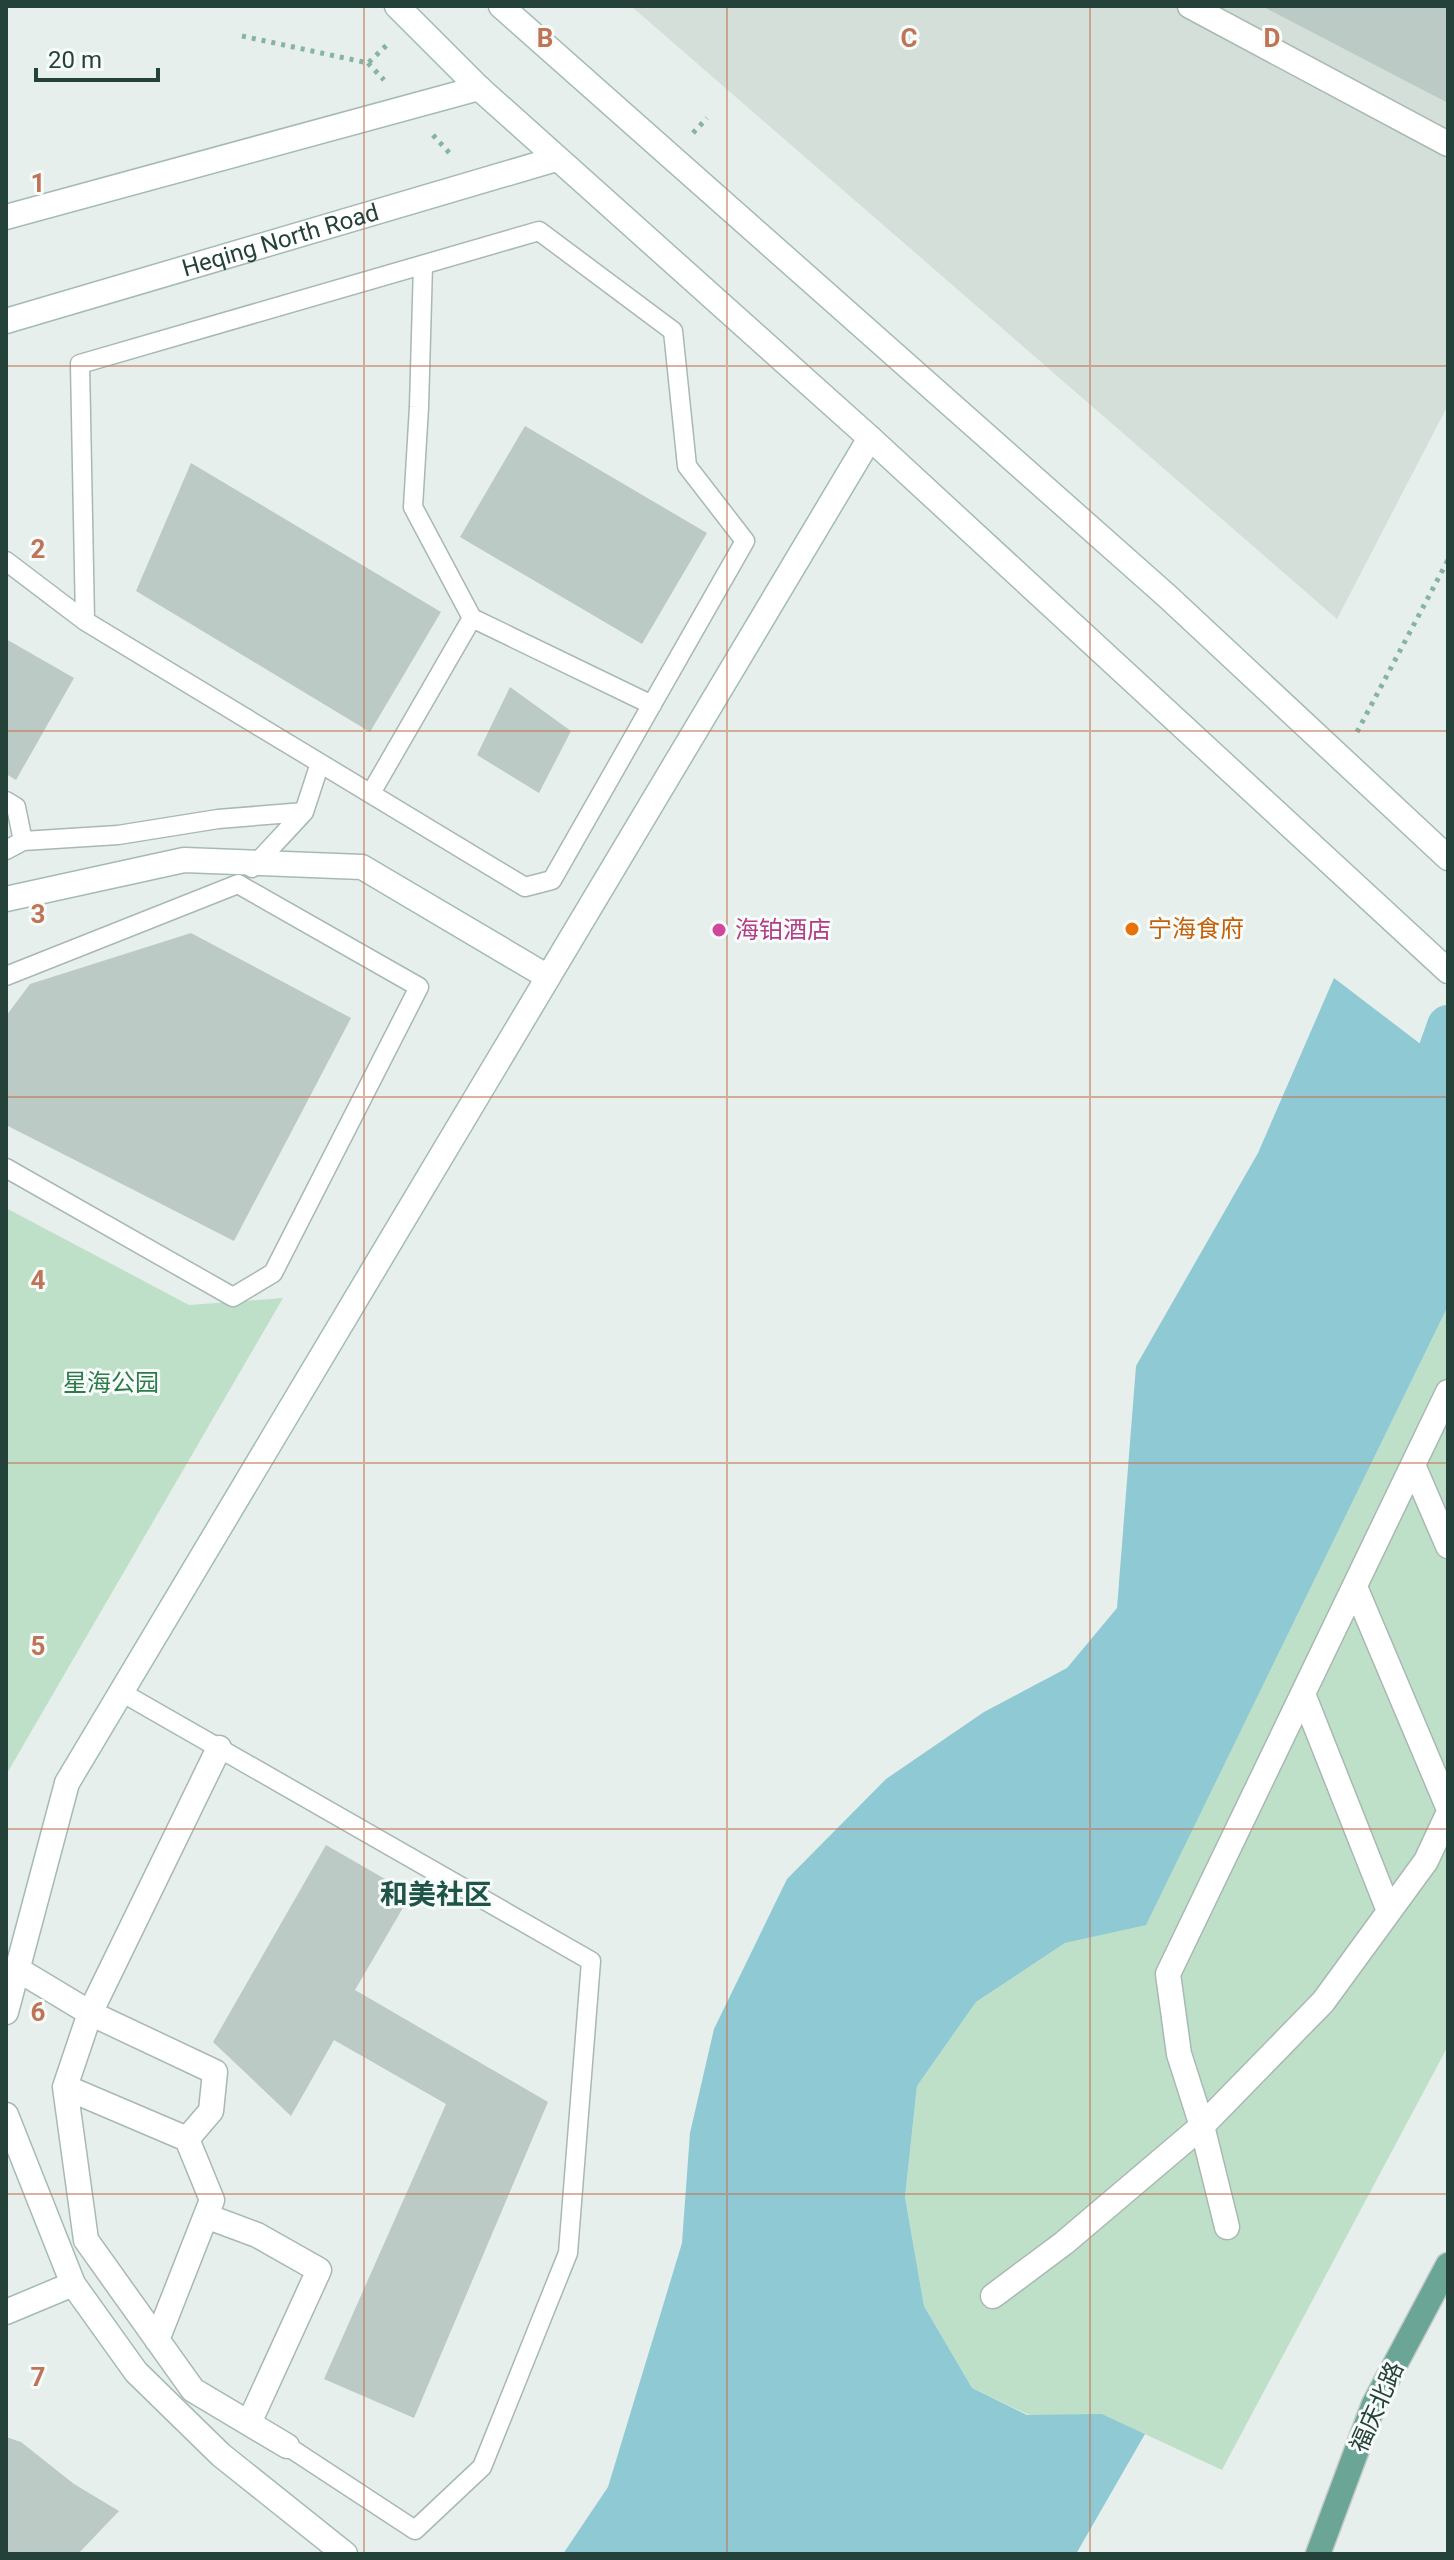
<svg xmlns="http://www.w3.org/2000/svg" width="1454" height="2560" font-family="Roboto,'Noto Sans SC',sans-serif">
  <rect width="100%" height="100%" fill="#e6efeb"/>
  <path fill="#d4dfda" d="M631,6H1448V405L1337,619Z"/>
  <path fill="#bfe0c8" d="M6,1208L189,1305L283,1298L6,1775Z
    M1448,1306V2046L1222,2470L1102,2414L1042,2421L972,2388L924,2306L905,2197L917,2086L976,2002L1065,1943L1146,1924Z"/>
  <path fill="#8ec9d4" d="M1334,978L1448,1065V1306L1146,1925L1065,1943L976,2002L917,2086L905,2197L924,2306L972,2388L1027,2415L1102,2414L1145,2434L1076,2554H563L608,2487L682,2243L690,2133L714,2029L787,1879L886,1779L984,1712L1067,1668L1117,1608L1136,1366L1258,1153Z"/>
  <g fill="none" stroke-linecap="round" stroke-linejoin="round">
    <path stroke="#8ec9d4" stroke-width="42" d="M1418,1111L1448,1026"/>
  </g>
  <path fill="#bbcac4" d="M1262,6H1448V103Z
    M525,426L707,533L642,644L460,537Z
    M191,463L441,612L370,732L136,591Z
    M6,639L74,678L16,780L6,774Z
    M510,687L571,731L539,793L477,755Z
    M191,933L351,1018L234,1241L6,1125V1016L30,984Z
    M326,1845L411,1894L355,1990L548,2102L414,2418L324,2379L446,2104L334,2040L291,2116L213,2042Z
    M6,2437L21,2442L74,2484L119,2511L78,2554H6Z"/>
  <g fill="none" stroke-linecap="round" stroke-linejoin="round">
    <defs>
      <path id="lane" d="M423,265L419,407L413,507L472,618
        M6,561L85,621L525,887L552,880L745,541L687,466L673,331L539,231L80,364L85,621
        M371,793L472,618L652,705
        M6,801L16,807L23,841
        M6,850L23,841L118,835L218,819L304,812L320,763
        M252,868L304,812
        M6,976L238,884L419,987L273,1273L233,1297L6,1168
        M121,1692L591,1961L568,2253L482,2467L415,2530L287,2446"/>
      <path id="street" d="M1190,6L1448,144
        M1413,1465L1448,1546
        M1355,1587L1448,1807
        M1303,1694L1389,1911
        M219,1748L90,2013L65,2087L86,2240L193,2390L287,2446
        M17,1969L90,2013L215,2072L211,2111L187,2139
        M65,2087L187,2139L212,2200L157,2340
        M206,2216L257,2235L319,2270L249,2423
        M1227,2227L1202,2126L1179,2054L1168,1974L1448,1392
        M993,2296L1064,2243L1202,2126L1323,2002L1426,1861L1448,1814"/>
      <g id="secondary">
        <path d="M397,6L479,88L870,438L1448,971"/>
        <path d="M501,6L1167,596L1448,858"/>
        <path d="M6,217L479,88"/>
        <path id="s1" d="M6,321L556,159"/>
        <path d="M6,899L184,860L362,867L548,977"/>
        <path d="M6,2012L67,1783L870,438"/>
        <path d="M6,2115L73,2284L136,2372L221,2455L345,2554"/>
        <path d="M6,2312L73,2284"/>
      </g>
      <path id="primary" d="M1318,2554L1374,2404L1448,2265"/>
    </defs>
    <use href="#lane" stroke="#a8b8b2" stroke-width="21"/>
    <use href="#street" stroke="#a8b8b2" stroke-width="27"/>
    <use href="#secondary" stroke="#a4bbb3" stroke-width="27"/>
    <use href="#primary" stroke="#c2cac8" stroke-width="27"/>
    <path stroke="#86b3a5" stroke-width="5" stroke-dasharray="4 6" stroke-linecap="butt" d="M242,36L368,63L389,43
      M368,63L384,80
      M693,133L707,118
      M433,135L453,157
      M1357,732L1448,560"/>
    <use href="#lane" stroke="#fff" stroke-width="18"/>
    <use href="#street" stroke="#fff" stroke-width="24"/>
    <use href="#secondary" stroke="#fff" stroke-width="24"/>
    <use href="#primary" stroke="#6aa596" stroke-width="24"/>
  </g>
  <path fill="none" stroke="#c07456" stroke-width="2" stroke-opacity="0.55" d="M364,6V2554M727,6V2554M1090,6V2554M6,366H1448M6,731H1448M6,1097H1448M6,1463H1448M6,1829H1448M6,2194H1448"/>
  <circle fill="#e8710a" stroke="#f7fbf9" stroke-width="3" cx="1132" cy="929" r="8"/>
  <circle fill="#d1479c" stroke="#f7fbf9" stroke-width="3" cx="719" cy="930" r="8"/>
  <g text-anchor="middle" stroke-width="6" stroke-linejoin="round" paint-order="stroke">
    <g font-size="24" fill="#24423a" stroke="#f7fbf9">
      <text dy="8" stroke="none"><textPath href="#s1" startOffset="286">Heqing North Road</textPath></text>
      <text transform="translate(1377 2407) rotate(-66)" y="8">福庆北路</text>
    </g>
    <g font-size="24" fill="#c56008" stroke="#f7fbf9" text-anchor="start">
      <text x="1148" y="937">宁海食府</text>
    </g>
    <g font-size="24" fill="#b23c85" stroke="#f7fbf9" text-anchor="start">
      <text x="735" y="938">海铂酒店</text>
    </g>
    <g font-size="24" fill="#2d7a4b" stroke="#f7fbf9">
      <text x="111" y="1391">星海公园</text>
    </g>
    <g font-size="28" font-weight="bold" fill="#1f5548" stroke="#f7fbf9">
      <text x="436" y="1904">和美社区</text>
    </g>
  </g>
  <g font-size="26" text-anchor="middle" font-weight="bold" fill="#c07456" stroke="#f7fbf9" stroke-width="6" stroke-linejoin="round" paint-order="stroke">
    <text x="545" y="47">B</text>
    <text x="909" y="47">C</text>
    <text x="1272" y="47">D</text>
    <text x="38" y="192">1</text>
    <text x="38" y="558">2</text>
    <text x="38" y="923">3</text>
    <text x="38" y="1289">4</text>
    <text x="38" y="1655">5</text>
    <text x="38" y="2021">6</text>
    <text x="38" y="2386">7</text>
  </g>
  <rect width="1454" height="2560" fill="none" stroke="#24423a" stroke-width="16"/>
  <path d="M36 68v12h122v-12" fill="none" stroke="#24423a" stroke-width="4"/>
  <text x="48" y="68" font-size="24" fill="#24423a" stroke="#f7fbf9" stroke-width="6" paint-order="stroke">20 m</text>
</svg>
